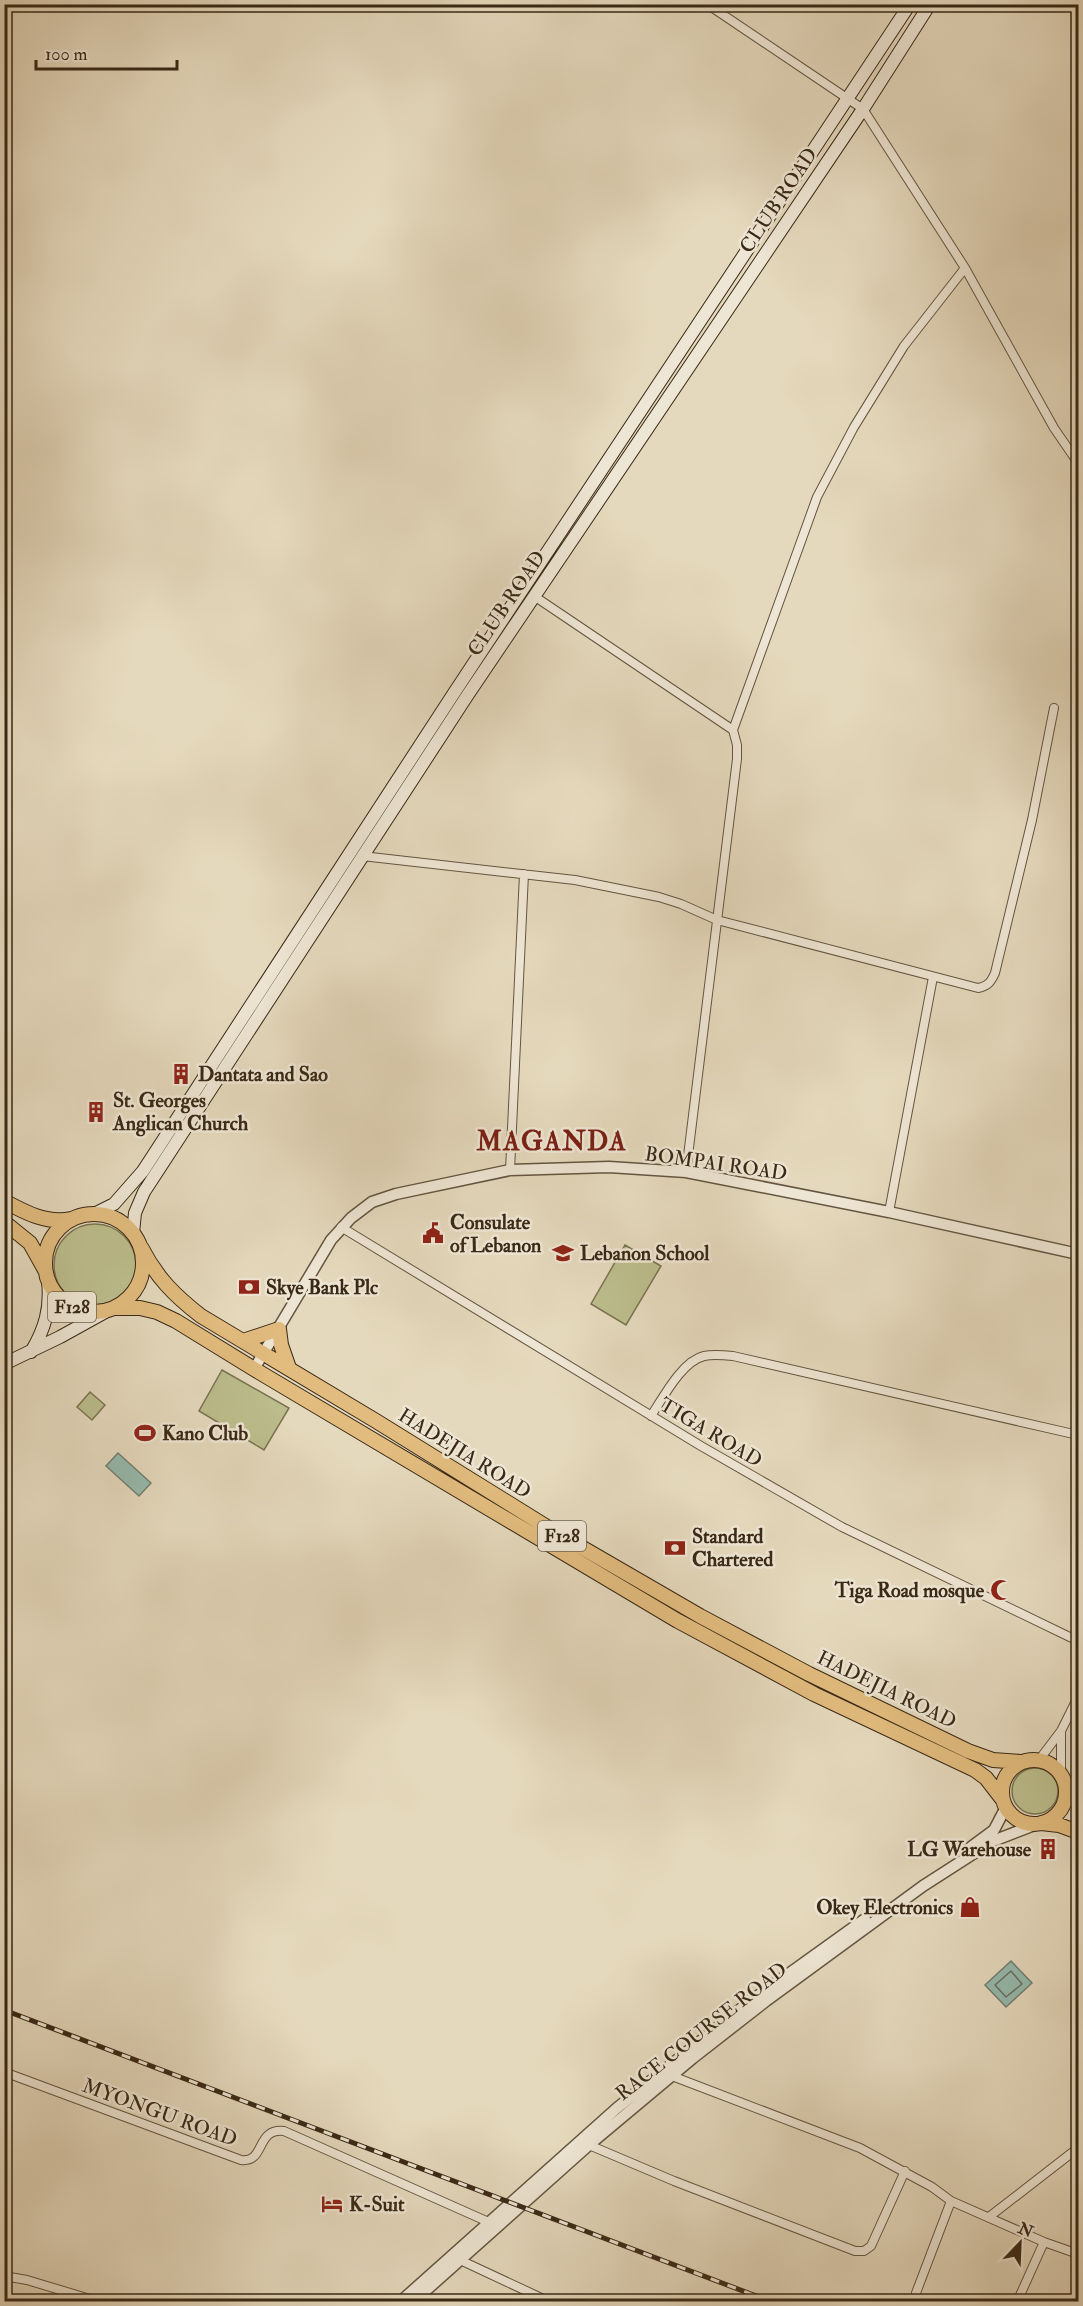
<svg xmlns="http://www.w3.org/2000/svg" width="1083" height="2306" font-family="'IM FELL Double Pica',serif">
  <rect width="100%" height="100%" fill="#e5d9bd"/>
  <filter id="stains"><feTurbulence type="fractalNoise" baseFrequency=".00333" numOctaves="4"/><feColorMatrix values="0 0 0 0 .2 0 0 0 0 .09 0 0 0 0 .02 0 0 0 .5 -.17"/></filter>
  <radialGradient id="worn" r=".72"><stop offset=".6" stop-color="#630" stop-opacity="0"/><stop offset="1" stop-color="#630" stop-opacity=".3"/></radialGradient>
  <path fill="#bcbd8c" stroke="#7a7351" stroke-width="1.5" d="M54 1265a41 41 0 1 1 82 0a41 41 0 1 1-82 0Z
    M625,1245L661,1266L626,1325L591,1304Z
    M222,1370L289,1408L264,1450L199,1411Z
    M90,1392L105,1405L92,1420L77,1407Z
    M1012 1791a23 23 0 1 1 46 0a23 23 0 1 1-46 0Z"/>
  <path fill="#96baae" stroke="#718071" stroke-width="1.5" d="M118,1453L151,1483L139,1496L106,1466Z
    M1011,1961L1032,1983L1006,2007L985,1985Z"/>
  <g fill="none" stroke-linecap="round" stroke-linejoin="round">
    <path stroke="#687262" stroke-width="1.5" d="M1011,1971L1022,1984L1006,1997L995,1985Z"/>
    <defs>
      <path id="minor" d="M707,4L863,109L965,268L1054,428L1078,463
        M534,596L733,730
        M362,856L575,880L659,897L681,904L717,920L978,988C988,986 991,982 995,973L1032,820L1054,708
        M510,1170L524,874
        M686,1172L737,759V745L733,730L817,497L854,427L904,346L965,268
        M889,1212L933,977
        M341,1227L701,1446L842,1527L1078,1641
        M651,1416C663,1398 682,1361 704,1356C713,1354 723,1355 733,1356L1078,1435
        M1061,1731V1774
        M1039,1760L1061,1731L1078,1697
        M4,2072L241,2160C266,2163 255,2128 284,2131L493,2224
        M672,2076L860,2148L932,2187L951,2201L1044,2242L1078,2254
        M589,2145L674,2181L855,2251H864L871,2246L905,2171
        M989,2217L1078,2148
        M460,2260L550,2302
        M4,2276L27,2280L100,2302
        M916,2293L951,2201
        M1017,2302L1044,2242"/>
      <path id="tertiary" d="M254,1369L331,1240L351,1218L372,1202L396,1194L510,1170L609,1167L686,1172L889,1212L1078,1254
        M967,1850L994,1830L1006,1807
        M400,2302L617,2108L748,2003L865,1919
        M413,2302L589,2145L693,2058L766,2001L923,1886L993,1841L1037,1824"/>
      <path id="secondary" d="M92,1215L114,1204L143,1171L454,693L910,4
        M133,1233L135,1213L144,1192L467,696L863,109L930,4
        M31,1352C45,1329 51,1308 48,1281
        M4,1364L60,1337L107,1311"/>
      <path id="primary" d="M4,1201C26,1213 47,1224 71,1219
        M45 1263a49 49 0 1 1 98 0a49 49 0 1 1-98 0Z
        M4,1222L30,1243L45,1270
        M141,1247C156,1277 175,1296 201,1316L376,1421L555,1532L700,1616L809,1674L968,1751L993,1760L1021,1762
        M116,1308H140L157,1312L176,1321L254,1369L678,1621L814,1694L975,1770L986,1778L1003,1800
        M243,1341L279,1329L281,1345L289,1368
        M1002 1792a32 32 0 1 1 64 0a32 32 0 1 1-64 0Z
        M1066,1784L1078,1804
        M1041,1823L1059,1825L1078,1832"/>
    </defs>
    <use href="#minor" stroke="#645540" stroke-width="10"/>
    <use href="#tertiary" stroke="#645540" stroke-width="13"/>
    <use href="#secondary" stroke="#392916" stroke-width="14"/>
    <use href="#primary" stroke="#392916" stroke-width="16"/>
    <use href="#minor" stroke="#eee6d4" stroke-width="8"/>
    <use href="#tertiary" stroke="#eee6d4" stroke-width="10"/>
    <use href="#secondary" stroke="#eee6d4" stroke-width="12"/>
    <use href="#primary" stroke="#e2bc7e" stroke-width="14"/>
    <defs>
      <path id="rail" d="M4,2010L772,2302"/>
    </defs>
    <use href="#rail" stroke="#392916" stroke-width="5"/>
    <use href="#rail" stroke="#eee6d4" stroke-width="3" stroke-dasharray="9" stroke-linecap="butt"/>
  </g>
  <defs>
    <symbol id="building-bare" viewBox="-9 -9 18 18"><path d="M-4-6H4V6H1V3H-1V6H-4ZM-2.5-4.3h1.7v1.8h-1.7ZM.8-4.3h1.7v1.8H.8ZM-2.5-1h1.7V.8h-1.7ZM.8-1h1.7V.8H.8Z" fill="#8f2418" stroke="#eee6d4" stroke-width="2.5" paint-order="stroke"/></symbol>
    <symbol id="civic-bare" viewBox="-9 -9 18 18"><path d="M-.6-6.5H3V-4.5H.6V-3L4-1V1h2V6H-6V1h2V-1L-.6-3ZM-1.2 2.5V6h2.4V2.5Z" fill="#8f2418" stroke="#eee6d4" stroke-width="2.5" paint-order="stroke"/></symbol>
    <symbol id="school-bare" viewBox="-9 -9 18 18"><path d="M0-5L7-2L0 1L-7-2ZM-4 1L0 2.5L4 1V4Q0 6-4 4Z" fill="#8f2418" stroke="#eee6d4" stroke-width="2.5" paint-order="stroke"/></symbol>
    <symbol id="bank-bare" viewBox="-9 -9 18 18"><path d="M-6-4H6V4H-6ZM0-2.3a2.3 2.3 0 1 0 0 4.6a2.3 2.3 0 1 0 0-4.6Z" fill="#8f2418" stroke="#eee6d4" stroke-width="2.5" paint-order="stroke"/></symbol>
    <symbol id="stadium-bare" viewBox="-9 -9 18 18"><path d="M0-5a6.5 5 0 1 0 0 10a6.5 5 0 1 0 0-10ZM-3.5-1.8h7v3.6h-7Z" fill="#8f2418" stroke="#eee6d4" stroke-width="2.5" paint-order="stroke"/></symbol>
    <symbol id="mosque-bare" viewBox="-9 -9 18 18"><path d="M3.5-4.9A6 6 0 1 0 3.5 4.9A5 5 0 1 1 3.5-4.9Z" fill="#8f2418" stroke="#eee6d4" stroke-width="2.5" paint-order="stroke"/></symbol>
    <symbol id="shop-bare" viewBox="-9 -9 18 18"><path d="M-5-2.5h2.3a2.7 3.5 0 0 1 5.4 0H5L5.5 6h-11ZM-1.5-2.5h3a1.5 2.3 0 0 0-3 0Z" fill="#8f2418" stroke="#eee6d4" stroke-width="2.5" paint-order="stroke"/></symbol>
    <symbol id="hotel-bare" viewBox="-9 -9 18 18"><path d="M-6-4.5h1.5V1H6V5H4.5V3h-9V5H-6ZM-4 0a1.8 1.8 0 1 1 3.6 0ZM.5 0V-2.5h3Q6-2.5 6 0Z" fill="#8f2418" stroke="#eee6d4" stroke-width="2.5" paint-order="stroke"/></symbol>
  </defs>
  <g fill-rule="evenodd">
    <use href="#building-bare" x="166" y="1059" width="30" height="30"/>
    <use href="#building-bare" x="81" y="1097" width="30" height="30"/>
    <use href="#civic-bare" x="418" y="1218" width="30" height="30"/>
    <use href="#school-bare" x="548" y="1238" width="30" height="30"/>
    <use href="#bank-bare" x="234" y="1272" width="30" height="30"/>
    <use href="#stadium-bare" x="130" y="1418" width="30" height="30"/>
    <use href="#bank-bare" x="660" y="1533" width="30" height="30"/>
    <use href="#mosque-bare" x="986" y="1575" width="30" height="30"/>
    <use href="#building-bare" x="1033" y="1834" width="30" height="30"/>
    <use href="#shop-bare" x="955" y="1892" width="30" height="30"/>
    <use href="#hotel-bare" x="317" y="2189" width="30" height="30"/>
  </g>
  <g text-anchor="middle" stroke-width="5" stroke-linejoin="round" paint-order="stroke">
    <g fill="#eee6d4" stroke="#6f624f" stroke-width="1.5">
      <rect x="48" y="1292" width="48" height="30" rx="4.5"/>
      <rect x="538" y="1521" width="48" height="30" rx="4.5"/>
    </g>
    <g font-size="18" font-weight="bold" fill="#392916">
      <text x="72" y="1313">F128</text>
      <text x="562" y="1542">F128</text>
    </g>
    <g font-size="20" fill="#392916" stroke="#eee6d4">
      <text transform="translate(778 200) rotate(-56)" y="7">CLUB ROAD</text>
      <text transform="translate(506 603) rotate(-56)" y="7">CLUB ROAD</text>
      <text transform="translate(716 1163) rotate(8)" y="7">BOMPAI ROAD</text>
      <text transform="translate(711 1432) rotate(31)" y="7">TIGA ROAD</text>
      <text transform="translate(465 1453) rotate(32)" y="7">HADEJIA ROAD</text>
      <text transform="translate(887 1689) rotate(26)" y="7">HADEJIA ROAD</text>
      <text transform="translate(701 2031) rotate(-38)" y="7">RACE COURSE ROAD</text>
      <text transform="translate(160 2112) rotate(20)" y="7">MYONGU ROAD</text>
    </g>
    <g font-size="20" font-weight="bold" fill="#392916" stroke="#eee6d4" text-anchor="start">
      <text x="198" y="1081">Dantata and Sao</text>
      <text x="113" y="1107">St. Georges<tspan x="113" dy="23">Anglican Church</tspan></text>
      <text x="450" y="1229">Consulate<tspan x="450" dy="23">of Lebanon</tspan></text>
      <text x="580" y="1260">Lebanon School</text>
      <text x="266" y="1294">Skye Bank Plc</text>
      <text x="162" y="1440">Kano Club</text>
      <text x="692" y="1543">Standard<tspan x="692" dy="23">Chartered</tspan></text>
      <text x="984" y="1597" text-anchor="end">Tiga Road mosque</text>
      <text x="1031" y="1856" text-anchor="end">LG Warehouse</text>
      <text x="953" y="1914" text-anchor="end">Okey Electronics</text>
      <text x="349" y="2211">K-Suit</text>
    </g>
    <g font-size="26" font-weight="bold" letter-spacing="1.5" fill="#7a1f14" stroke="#eee6d4">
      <text x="552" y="1150">MAGANDA</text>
    </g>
  </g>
  <rect width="1083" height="2306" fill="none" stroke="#e5d9bd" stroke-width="24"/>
  <rect x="6" y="6" width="1071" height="2294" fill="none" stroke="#392916" stroke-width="3"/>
  <rect x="12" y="12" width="1059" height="2282" fill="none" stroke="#392916" stroke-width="1.5"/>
  <g transform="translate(1020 2243) rotate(23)" stroke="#eee6d4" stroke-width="4.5" paint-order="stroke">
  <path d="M0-4.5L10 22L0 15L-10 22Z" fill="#392916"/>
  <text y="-9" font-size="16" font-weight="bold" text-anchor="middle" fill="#392916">N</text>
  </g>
  <path d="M36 60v9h141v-9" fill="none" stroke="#392916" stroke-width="3"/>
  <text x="45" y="60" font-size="18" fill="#392916" stroke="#eee6d4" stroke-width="4.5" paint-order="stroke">100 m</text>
  <rect width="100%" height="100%" filter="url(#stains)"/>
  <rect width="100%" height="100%" fill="url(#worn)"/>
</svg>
